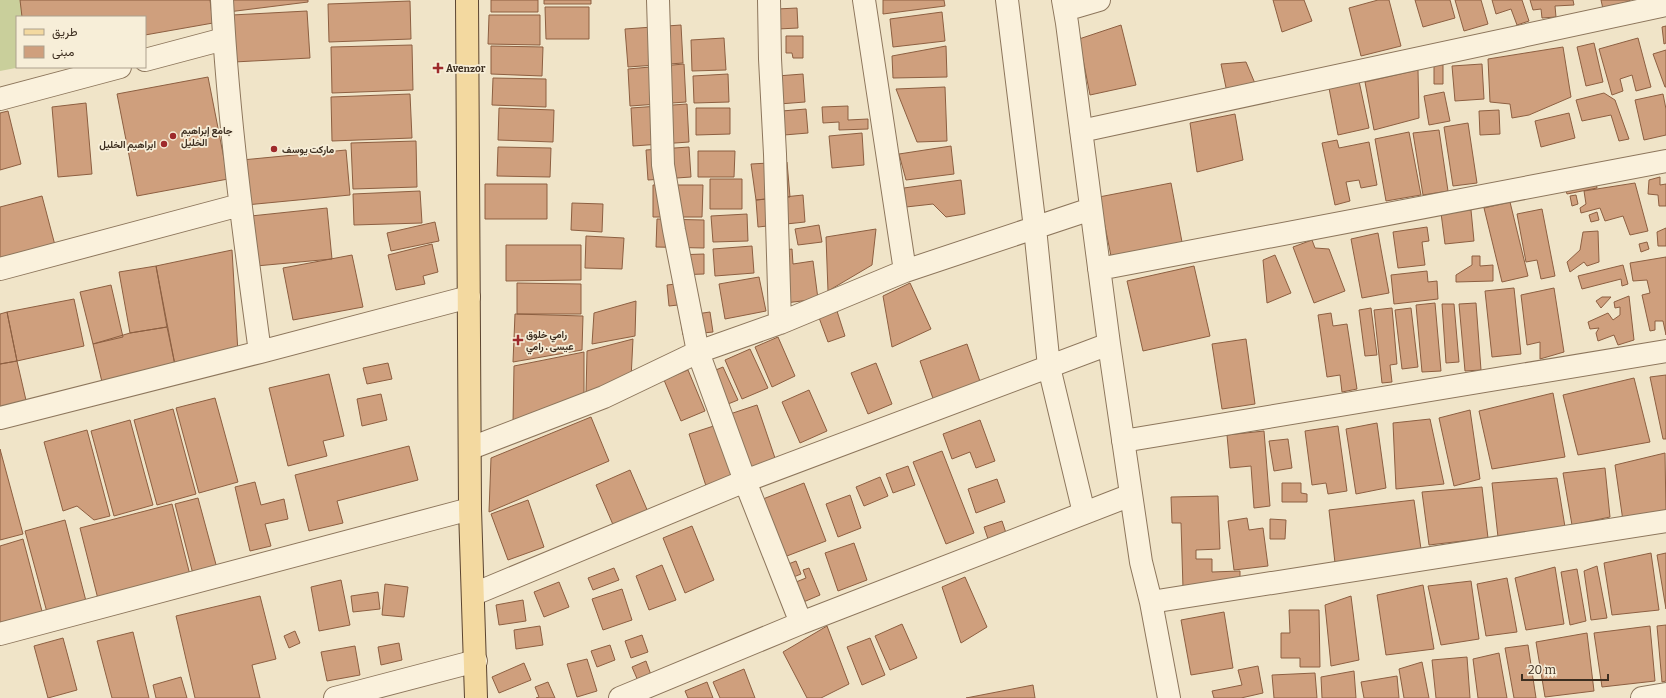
<svg xmlns="http://www.w3.org/2000/svg" width="1666" height="698" font-family="Bitter,Vazirmatn,serif">
  <rect width="100%" height="100%" fill="#f0e4c8"/>
  <path fill="#c9cf9b" d="M0,0H25L26,17H17V67H21L0,71Z"/>
  <path fill="#cf9f7d" stroke="#8d5f41" d="M20,0H210L213,23L145,35V17H22Z
    M227,0H308V2L228,12Z
    M491,0H538V12H491Z
    M544,0H591V4H544Z
    M883,0H944L945,6L883,14Z
    M1273,0H1304L1312,21L1282,32Z
    M1378,0H1389L1401,46L1361,56L1349,8Z
    M1415,0H1450L1455,18L1423,27Z
    M1455,0H1481L1488,24L1464,31Z
    M1492,0H1522L1529,21L1517,25L1511,9L1496,14Z
    M1530,0H1573L1574,5L1555,6L1556,17L1542,18L1541,9L1533,10Z
    M1601,0H1630V1L1603,9Z
    M410,1L411,39L329,42L328,4Z
    M545,7H589V39H546Z
    M797,8L798,28L778,29L777,9Z
    M307,11L310,58L234,62L232,15Z
    M942,12L945,41L893,47L890,19Z
    M489,15H540V45L488,44Z
    M681,25L683,63L628,67L625,29Z
    M1121,25L1136,85L1090,95L1079,39Z
    M1666,26V43L1664,44L1662,27Z
    M786,36H803V58H793L792,53H786Z
    M724,38L726,70L692,71L691,40Z
    M1638,38L1651,87L1636,91L1632,75L1620,79L1623,91L1612,95L1599,49Z
    M1594,43L1603,82L1586,86L1577,47Z
    M412,45L413,90L332,93L331,47Z
    M491,46L543,47L542,76L491,74Z
    M946,46L947,77L893,78L892,56Z
    M1563,47L1571,97L1529,115L1512,118L1510,104L1490,102L1488,59Z
    M1666,50V87H1665L1653,54Z
    M1246,62L1259,93L1228,97L1221,64Z
    M684,64L686,102L630,106L628,69Z
    M1482,64L1484,99L1455,101L1452,66Z
    M1434,65H1443V84H1434Z
    M1418,70L1419,118L1374,130L1365,82Z
    M728,74L729,102L694,103L693,76Z
    M803,74L805,102L766,105L764,77Z
    M208,77L228,179L137,196L117,94Z
    M493,78L546,79V107L492,105Z
    M1359,81L1369,128L1338,135L1329,88Z
    M945,87L947,141L917,142L896,89Z
    M1444,92L1450,121L1429,125L1424,96Z
    M1604,93L1615,100L1629,139L1619,141L1611,115L1582,121L1576,100Z
    M410,94L412,138L332,141L331,97Z
    M1663,94L1666,109V135L1644,140L1635,100Z
    M86,103L92,174L58,177L52,107Z
    M687,104L689,142L633,146L631,108Z
    M848,106V120L868,119V129L839,130V122L823,123L822,107Z
    M499,108L554,110L553,142L498,140Z
    M696,108H730V134L696,135Z
    M806,109L808,133L772,136L770,112Z
    M1499,110L1500,134L1480,135L1479,111Z
    M8,111L21,164L0,170V113Z
    M1569,113L1575,138L1541,147L1535,121Z
    M1235,114L1243,160L1197,172L1190,123Z
    M1468,123L1477,183L1453,186L1444,127Z
    M1439,130L1448,191L1423,195L1413,133Z
    M1409,132L1421,195L1386,201L1375,139Z
    M862,133L864,165L832,168L829,136Z
    M1337,140L1339,148L1369,142L1377,185L1361,188L1359,180L1346,182L1350,201L1335,205L1322,143Z
    M416,141L417,187L353,189L351,143Z
    M951,146L954,174L906,180L899,154Z
    M498,147L551,148L550,177L497,176Z
    M689,147L691,177L648,180L646,150Z
    M346,150L350,195L246,205L242,160Z
    M698,151H735L734,177H698Z
    M787,162L790,197L756,200L751,164Z
    M1660,177V185L1666,184V206H1659L1658,195L1648,194L1649,180Z
    M710,179H742V209H710Z
    M961,180L965,214L946,217L933,204L906,207L904,188Z
    M1596,182L1597,188L1567,194L1565,187Z
    M1171,183L1182,242L1111,256L1099,197Z
    M1635,183L1648,231L1630,235L1623,216L1605,221L1600,208L1581,213L1580,208L1586,204L1584,191Z
    M485,184H547V219H485Z
    M653,185H703L702,217H653Z
    M420,191L422,223L354,225L353,194Z
    M803,195L805,222L758,227L756,200Z
    M1576,195L1578,204L1572,206L1570,196Z
    M42,196L56,249L0,264V207Z
    M1510,202L1528,276L1502,282L1484,208Z
    M572,203L603,204L602,232L571,230Z
    M327,208L332,259L256,266L251,216Z
    M1542,209L1555,276L1541,279L1537,260L1526,262L1517,214Z
    M1471,210L1474,241L1445,244L1441,213Z
    M1597,212L1599,220L1591,222L1589,215Z
    M747,214L748,241L713,242L711,216Z
    M657,219L704,220V248L656,247Z
    M435,222L439,241L391,251L387,233Z
    M819,225L822,242L798,245L795,229Z
    M1427,227L1429,241L1422,242L1425,265L1398,268L1393,232Z
    M1666,228V246H1658L1657,232Z
    M876,229L872,265L828,291L826,237Z
    M1598,231L1599,262L1587,266L1584,262L1570,272L1567,262L1580,250L1583,232Z
    M1378,233L1389,293L1362,298L1351,239Z
    M586,236L624,238L622,269L585,268Z
    M1312,240L1315,248L1329,249L1345,291L1314,303L1293,247Z
    M1647,242L1649,249L1641,252L1639,244Z
    M432,244L438,272L423,276L425,284L396,290L388,255Z
    M506,245H581V280L506,281Z
    M752,246L754,273L715,276L713,249Z
    M792,249L793,264L813,261L818,299L777,304L770,252Z
    M232,250L238,353L175,365L156,266Z
    M704,254V274L675,275V255Z
    M352,255L363,307L293,320L283,268Z
    M1275,255L1291,293L1267,303L1263,260Z
    M1472,256H1480V266L1493,265V281L1456,282V275L1472,265Z
    M1666,257V335L1663,321H1655V330L1650,331L1642,295L1650,293L1647,280L1633,281L1630,263Z
    M1623,265L1628,284L1622,286L1621,279L1582,289L1578,276Z
    M156,266L167,327L130,333L119,272Z
    M1194,266L1210,336L1143,351L1127,281Z
    M1427,271L1428,282L1437,281L1438,299L1394,304L1391,275Z
    M759,277L766,311L725,319L719,284Z
    M517,283L581,284V314H517Z
    M685,283L687,304L669,306L667,285Z
    M910,283L931,329L892,347L883,296Z
    M111,285L123,337L93,344L80,292Z
    M1514,288L1521,354L1492,357L1485,291Z
    M1554,288L1564,352L1540,359V342L1527,345L1521,295Z
    M1629,296L1634,340L1618,345L1614,335L1598,341L1596,333L1599,328L1590,329L1588,322L1608,313L1613,320L1620,315V307L1615,308L1614,302Z
    M1602,297H1611L1601,308L1596,301Z
    M74,299L84,346L17,361L7,312Z
    M636,301L635,336L592,344L594,313Z
    M1435,303L1441,371L1422,372L1416,305Z
    M1476,303L1481,370L1465,371L1459,304Z
    M1442,304H1454L1459,362L1446,363Z
    M679,308L696,314L710,312L713,332L683,335Z
    M836,308L845,336L828,342L818,315Z
    M1371,308L1377,355L1365,356L1359,310Z
    M1392,308L1397,364L1390,365L1392,382L1382,383L1374,310Z
    M1411,308L1418,367L1402,369L1395,310Z
    M7,312L17,361L0,364V314Z
    M1331,313L1333,326L1347,324L1357,389L1342,392L1340,375L1327,377L1318,315Z
    M515,314L583,316L582,350L513,362Z
    M167,327L175,365L102,382L93,344L130,333Z
    M778,337L795,376L772,387L755,347Z
    M633,339L631,379L586,395L587,351Z
    M1246,339L1255,404L1222,409L1212,344Z
    M967,344L983,390L936,407L920,361Z
    M750,349L768,388L742,399L725,360Z
    M584,352V395L513,423L514,366Z
    M17,361L28,409L0,415V364Z
    M388,363L392,379L367,384L363,368Z
    M876,363L892,404L868,414L851,373Z
    M723,367L738,400L713,410L699,377Z
    M688,370L705,411L681,421L664,380Z
    M329,374L344,436L323,441L327,456L288,466L269,388Z
    M1666,375V439H1663L1650,377Z
    M1634,378L1650,442L1578,455L1563,395Z
    M809,390L827,431L800,443L782,402Z
    M1553,393L1565,457L1492,469L1479,411Z
    M381,394L387,420L362,426L357,399Z
    M215,398L238,482L199,493L176,408Z
    M757,405L776,461L746,471L727,415Z
    M173,409L196,494L157,505L134,420Z
    M1470,410L1480,479L1454,486L1439,418Z
    M591,417L609,461L489,512L491,458Z
    M1430,419L1444,484L1396,489L1393,423Z
    M130,420L153,505L114,516L91,431Z
    M980,420L995,461L976,468L970,452L952,459L943,434Z
    M726,422L743,476L707,489L689,434Z
    M1377,423L1386,488L1356,494L1346,429Z
    M1338,426L1347,491L1328,494L1326,483L1312,485L1305,431Z
    M87,430L110,516L94,520L77,506L63,511L44,442Z
    M1264,431L1270,506L1254,508L1251,466L1230,468L1227,435Z
    M1288,439L1292,468L1274,471L1269,441Z
    M409,446L418,480L337,501L343,523L309,531L295,475Z
    M0,449L23,534L0,540Z
    M942,451L974,533L946,544L913,462Z
    M1665,453L1666,512L1623,521L1615,465Z
    M908,466L915,485L893,493L886,474Z
    M1605,468L1610,517L1572,525L1563,473Z
    M630,470L648,512L614,527L596,485Z
    M880,477L888,496L864,506L856,487Z
    M1557,478L1565,527L1498,537L1492,483Z
    M997,479L1005,502L976,513L968,489Z
    M255,482L261,505L284,499L288,519L265,524L271,546L250,551L235,487Z
    M804,483L826,541L766,564L763,499Z
    M1282,483H1301V493L1307,494V502H1282Z
    M1482,487L1488,538L1429,545L1422,492Z
    M850,495L861,528L838,537L826,504Z
    M1218,496L1220,549L1196,550V559H1212V572L1240,571V586L1183,588L1181,523H1172L1171,497Z
    M198,498L218,572L194,578L175,504Z
    M528,500L544,547L508,560L491,514Z
    M1414,500L1421,549L1335,563L1329,510Z
    M172,504L190,575L98,599L80,528Z
    M1247,518L1249,530L1263,528L1268,566L1234,570L1228,521Z
    M1270,519L1286,520L1285,539H1270Z
    M65,520L87,605L48,616L25,531Z
    M1002,521L1007,536L989,542L984,527Z
    M692,526L714,580L685,593L663,538Z
    M23,539L43,615L0,626V546Z
    M854,543L867,580L838,591L825,553Z
    M1651,553L1659,610L1612,615L1604,563Z
    M1666,553V609L1657,555Z
    M796,561L801,574L781,582L776,569Z
    M662,565L676,600L649,610L636,576Z
    M1597,566L1607,618L1591,620L1584,571Z
    M1555,567L1564,624L1526,630L1515,578Z
    M614,568L619,580L593,590L588,578Z
    M809,568L820,595L794,606L786,586L806,578L803,570Z
    M1577,569L1586,621L1570,625L1561,572Z
    M965,577L987,627L961,643L942,587Z
    M1507,578L1517,632L1486,636L1477,584Z
    M341,580L350,625L319,631L311,587Z
    M1471,581L1479,639L1441,645L1428,586Z
    M559,582L569,607L544,617L534,592Z
    M385,584L408,587L404,617L382,615Z
    M1423,585L1434,649L1386,655L1377,595Z
    M622,589L632,620L603,630L592,599Z
    M378,592L380,609L353,612L351,596Z
    M260,596L276,659L252,665L260,698H195L176,616Z
    M1351,596L1359,660L1331,666L1325,605Z
    M523,600L526,621L499,625L496,605Z
    M1289,610H1319L1320,667H1300V658H1281V633H1290Z
    M1224,612L1233,668L1191,675L1181,620Z
    M902,624L917,658L890,670L875,636Z
    M1666,625V681L1662,682L1657,626Z
    M540,626L543,645L516,649L514,630Z
    M827,626L849,684L821,698H807L783,652Z
    M1650,626L1655,681L1602,687L1594,633Z
    M295,631L300,643L289,648L284,636Z
    M133,632L149,698H112L97,641Z
    M1587,633L1594,691L1545,697L1536,642Z
    M642,635L648,652L631,658L625,641Z
    M63,638L77,690L48,698L34,646Z
    M870,638L885,675L862,685L847,647Z
    M399,643L402,660L381,665L378,647Z
    M610,645L615,660L597,667L591,651Z
    M1528,645L1536,698H1514L1505,648Z
    M355,646L360,675L327,681L321,652Z
    M1499,653L1507,698H1478L1473,659Z
    M1467,657L1470,698H1436L1432,660Z
    M587,659L597,691L577,697L567,664Z
    M646,661L651,675L638,681L632,667Z
    M1422,662L1429,698H1404L1399,669Z
    M524,663L531,680L499,693L492,677Z
    M1258,666L1263,693L1241,698H1214L1212,691L1242,685L1238,670Z
    M744,669L755,698H720L713,682Z
    M1354,671L1356,698H1322L1321,677Z
    M1315,673L1317,698H1274L1272,675Z
    M1397,676L1399,698H1364L1361,682Z
    M181,677L187,698H156L153,685Z
    M548,682L555,698H536L539,697L535,687Z
    M707,682L713,698H688L685,691Z
    M1033,685L1035,698H966Z"/>
  <g fill="none" stroke-linecap="round" stroke-linejoin="round">
    <defs>
      <path id="minor" d="M222,0C228,118 244,235 260,352
        M658,0L663,165L674,230L698,352L745,481L801,623
        M769,0L770,59L775,154L780,323
        M864,0L905,271
        M1007,0L1035,228L1049,367L1084,513
        M1063,0L1067,23L1109,344L1141,562L1151,602L1169,698
        M1065,10L1099,0
        M145,60L224,39
        M0,99L120,67
        M1081,131L1666,5
        M0,269L240,205
        M1099,269L1666,161
        M0,418L260,352L469,297
        M1123,441L1666,351
        M471,448L604,397L698,352L780,323L905,271L1091,209
        M474,594L745,481L1109,344
        M1151,602L1666,521
        M0,634L470,509
        M335,698L476,661
        M620,698L801,623L1131,495
        M1642,698L1666,694"/>
      <path id="major" d="M467,0L470,509L476,698"/>
    </defs>
    <use href="#minor" stroke="#8d765c" stroke-width="24"/>
    <use href="#major" stroke="#5b4430" stroke-width="24"/>
    <use href="#minor" stroke="#faf1dc" stroke-width="22"/>
    <use href="#major" stroke="#f3d9a0" stroke-width="22"/>
  </g>
  <g fill="#9e2a2b" stroke="#f7eed8" stroke-width="1.5">
    <path d="M436 62h4v4h4v4h-4v4h-4v-4h-4v-4h4z"/>
    <circle cx="173" cy="136" r="4"/>
    <circle cx="164" cy="144" r="4"/>
    <circle cx="274" cy="149" r="4"/>
    <path d="M516 334h4v4h4v4h-4v4h-4v-4h-4v-4h4z"/>
  </g>
  <g text-anchor="middle" stroke-width="3.5" stroke-linejoin="round" paint-order="stroke">
    <g font-size="10" font-weight="bold" fill="#3d2e20" stroke="#f7eed8" text-anchor="start">
      <text x="446" y="72">Avenzor</text>
      <text x="181" y="134">جامع إبراهيم<tspan x="181" dy="12">الخليل</tspan></text>
      <text x="156" y="148" text-anchor="end">ابراهيم الخليل</text>
      <text x="282" y="153">ماركت يوسف</text>
      <text x="526" y="338">رامي خلوق<tspan x="526" dy="12">عيسى . رامي</tspan></text>
    </g>
  </g>
  <rect x="16" y="16" width="130" height="52" fill="#f7eed8" stroke="#ada18e"/>
  <rect x="24" y="29" width="20" height="6" fill="#f3d9a0" stroke="#ada18e"/>
  <text x="52" y="36" font-size="12" fill="#3d2e20">طريق</text>
  <rect x="24" y="46" width="20" height="12" fill="#cf9f7d" stroke="#ada18e"/>
  <text x="52" y="56" font-size="12" fill="#3d2e20">مبنى</text>
  <path d="M1522 674v6h86v-6" fill="none" stroke="#3d2e20" stroke-width="2"/>
  <text x="1528" y="674" font-size="12" fill="#3d2e20" stroke="#f7eed8" stroke-width="3" paint-order="stroke">20 m</text>
</svg>
